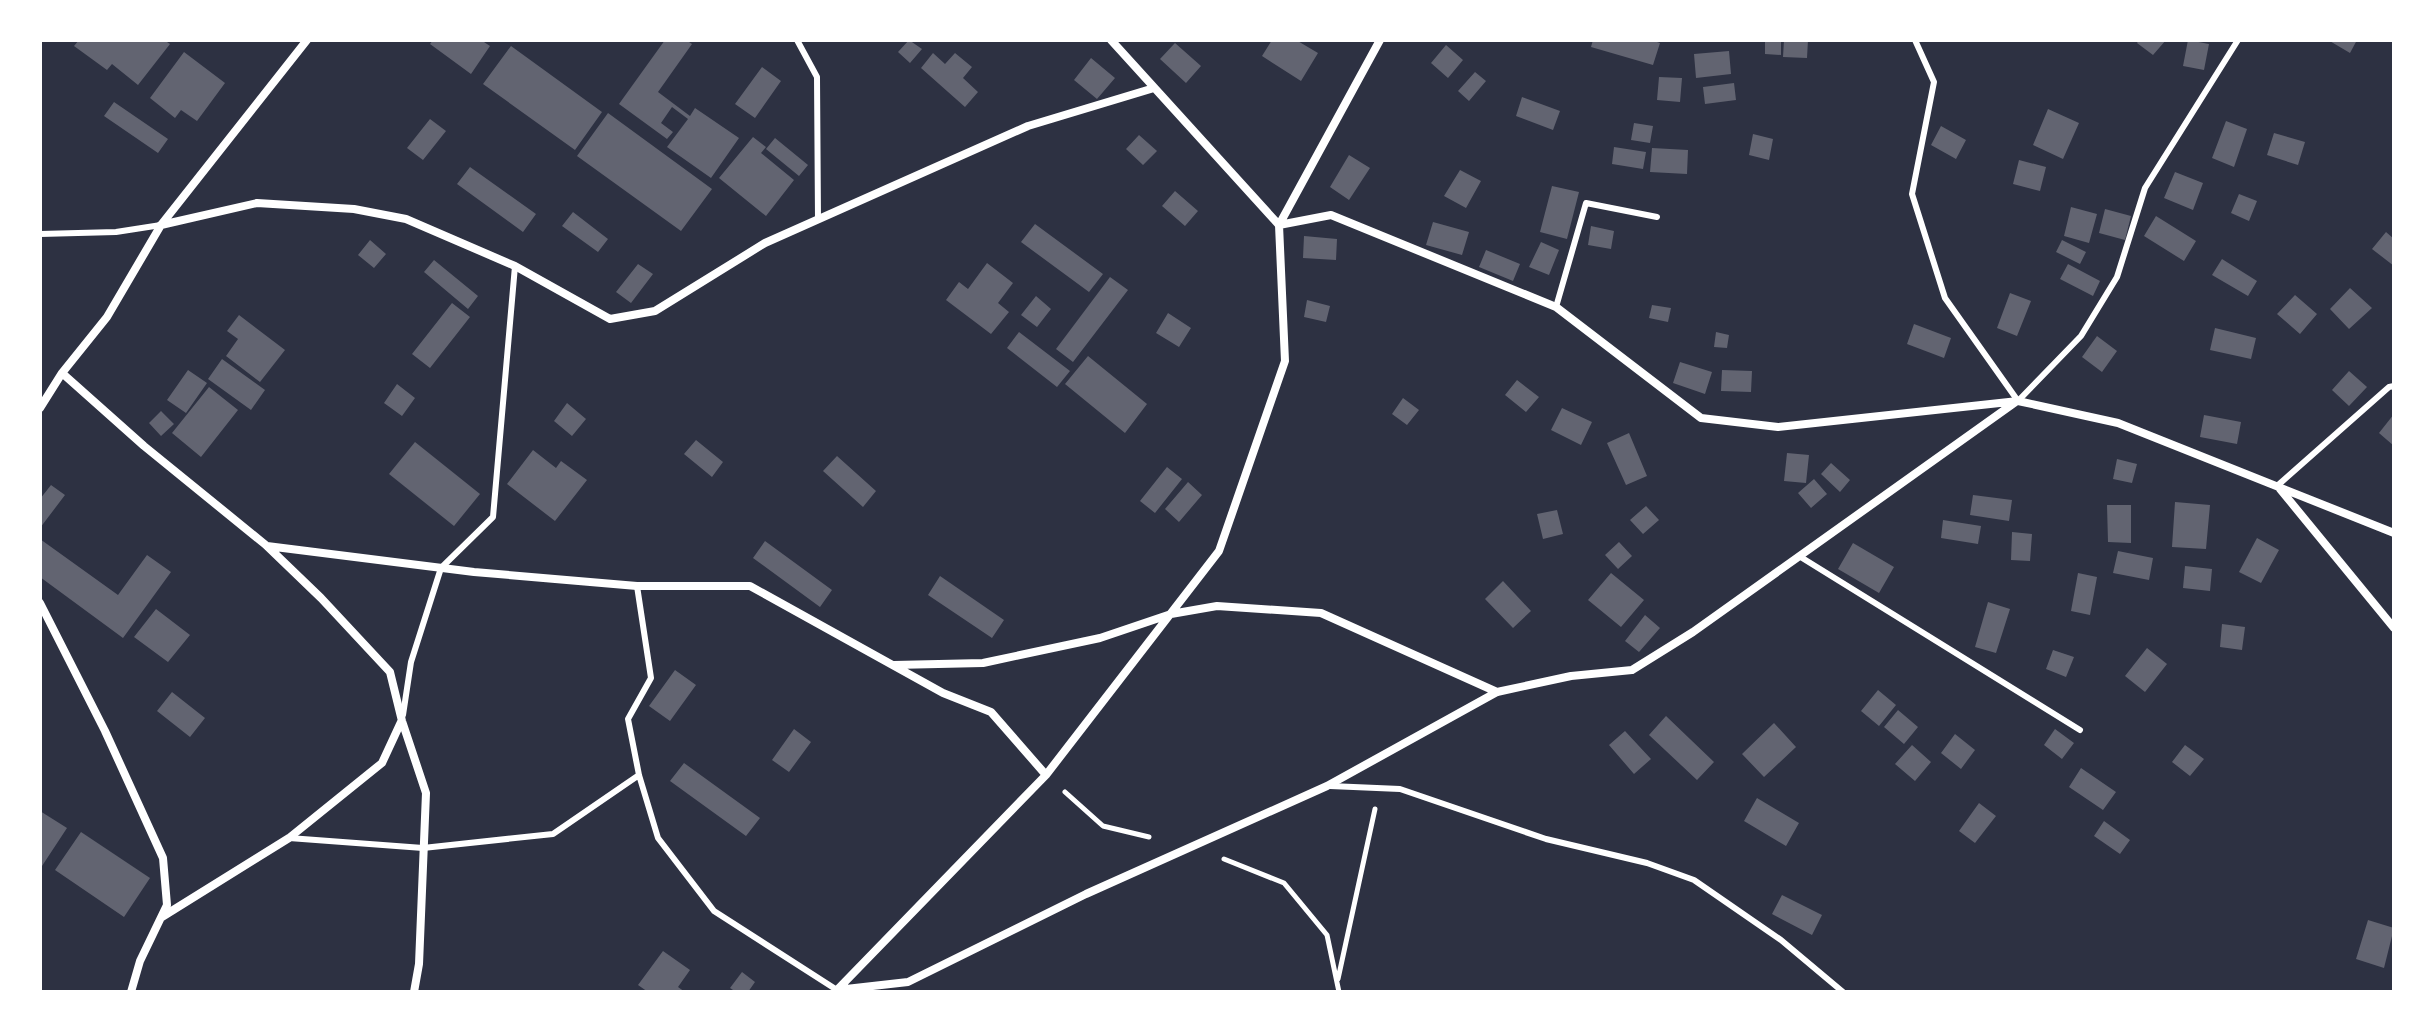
<svg xmlns="http://www.w3.org/2000/svg" width="2434" height="1032" font-family="'Sofia Sans Condensed',sans-serif">
  <rect width="100%" height="100%" fill="#2d3142"/>
  <path fill="#626471" d="M79,40H164L170,44L138,85L112,64L107,70L74,46Z
    M433,40H481L490,46L471,74L430,44Z
    M665,40H686L692,44L658,92L690,116L695,108L739,138L711,178L667,147L688,119L672,107L661,123L673,132L667,139L619,104Z
    M909,40L922,49L910,63L898,52Z
    M1272,40H1296L1318,53L1301,81L1262,56Z
    M1593,40H1651L1660,43L1653,65L1591,47Z
    M1765,40H1781V55L1765,54Z
    M1784,40H1808L1807,58L1783,57Z
    M2139,40H2166L2153,55L2137,43Z
    M2188,40L2209,44L2204,70L2183,66Z
    M2328,40H2357L2350,53Z
    M1175,43L1201,66L1186,83L1160,59Z
    M1446,45L1463,60L1448,78L1431,63Z
    M511,46L602,112L575,150L483,84Z
    M1729,51L1731,74L1696,78L1694,54Z
    M184,52L225,83L197,121L181,110L175,118L150,98Z
    M933,53L945,64L955,53L972,67L963,78L978,92L965,107L921,68Z
    M1091,58L1115,78L1097,99L1074,80Z
    M762,67L781,81L755,118L735,104Z
    M1475,72L1486,81L1469,101L1458,91Z
    M1659,77L1682,78L1680,102L1657,100Z
    M1734,83L1736,100L1705,104L1703,87Z
    M1522,97L1560,111L1553,130L1516,116Z
    M114,102L168,139L158,153L104,116Z
    M2048,109L2079,123L2063,159L2033,145Z
    M608,113L712,189L681,231L577,156Z
    M430,119L446,131L423,160L407,148Z
    M2226,121L2247,129L2234,167L2212,158Z
    M1634,123L1653,126L1650,143L1631,140Z
    M1941,126L1966,140L1956,159L1931,145Z
    M2274,133L2305,142L2298,165L2267,155Z
    M1753,134L1773,139L1769,160L1749,155Z
    M1139,135L1157,151L1143,165L1126,149Z
    M753,137L766,147L761,153L794,180L766,216L719,178Z
    M775,138L808,165L799,176L766,149Z
    M1614,147L1646,152L1643,169L1612,164Z
    M1652,148L1688,150L1687,174L1650,172Z
    M1349,155L1370,168L1349,200L1330,187Z
    M2019,160L2046,167L2040,191L2013,184Z
    M470,167L536,214L523,232L457,184Z
    M1460,170L1481,181L1466,208L1444,196Z
    M2175,172L2203,183L2193,210L2164,198Z
    M1552,186L1579,192L1567,239L1540,232Z
    M1175,191L1198,211L1185,226L1162,206Z
    M2239,194L2257,201L2249,221L2231,213Z
    M2071,207L2097,214L2089,243L2064,236Z
    M2105,209L2131,216L2125,240L2099,233Z
    M573,212L608,239L598,252L562,226Z
    M2156,216L2196,241L2184,261L2144,236Z
    M1433,222L1469,232L1462,255L1426,245Z
    M1035,224L1103,274L1089,292L1021,242Z
    M1591,226L1614,231L1611,249L1588,245Z
    M2386,232L2394,239V266L2372,249Z
    M1304,236L1337,239L1336,260L1303,258Z
    M370,240L386,254L374,268L358,255Z
    M2062,240L2086,252L2080,264L2056,252Z
    M1541,242L1559,250L1549,275L1529,267Z
    M1486,250L1520,264L1513,281L1479,267Z
    M2222,259L2257,281L2248,296L2212,275Z
    M434,260L478,296L468,309L424,272Z
    M987,263L1013,283L998,303L1009,312L991,334L946,300L959,282L968,289Z
    M638,264L653,274L631,303L616,292Z
    M2068,264L2100,281L2093,296L2060,279Z
    M1110,277L1128,290L1073,362L1056,349Z
    M2350,288L2372,308L2349,329L2330,309Z
    M2010,293L2031,301L2017,336L1997,328Z
    M2295,295L2317,314L2300,334L2277,314Z
    M1036,296L1051,309L1037,327L1021,315Z
    M1307,300L1330,306L1326,322L1304,317Z
    M452,303L470,317L430,368L412,354Z
    M1652,305L1671,308L1668,322L1649,318Z
    M1168,313L1191,328L1179,347L1156,333Z
    M239,315L285,350L260,382L226,356L238,339L227,331Z
    M1914,324L1951,338L1944,358L1907,344Z
    M2215,328L2256,338L2251,359L2210,350Z
    M1019,332L1070,371L1057,387L1007,348Z
    M1716,332L1729,335L1727,348L1714,347Z
    M2097,336L2117,351L2102,372L2082,357Z
    M1088,356L1147,404L1125,433L1065,384Z
    M222,359L265,390L251,410L208,379Z
    M1680,362L1712,372L1705,394L1673,383Z
    M188,370L207,383L186,413L167,400Z
    M1722,370L1752,371L1751,392L1721,391Z
    M2349,371L2367,387L2349,406L2332,390Z
    M1517,380L1539,397L1526,412L1505,395Z
    M397,384L415,398L402,416L384,403Z
    M209,387L238,410L201,457L172,433Z
    M1403,398L1419,410L1407,425L1392,414Z
    M567,403L586,419L572,436L554,421Z
    M1562,408L1592,422L1581,445L1551,430Z
    M161,411L174,424L161,436L149,423Z
    M2394,414V446L2379,433Z
    M2204,415L2241,422L2237,444L2200,437Z
    M1629,433L1647,476L1626,485L1607,443Z
    M696,440L723,462L712,477L684,454Z
    M415,442L480,494L454,526L389,474Z
    M533,450L556,468L561,461L587,480L555,521L507,484Z
    M1787,453L1809,455L1806,483L1784,481Z
    M837,456L876,491L863,507L823,471Z
    M2117,459L2137,464L2132,483L2113,479Z
    M1831,463L1850,480L1840,492L1821,474Z
    M1167,467L1182,479L1155,513L1140,501Z
    M1814,479L1827,494L1811,508L1798,493Z
    M1188,482L1202,495L1179,522L1165,509Z
    M51,485L65,495L40,528V499Z
    M1973,495L2012,500L2009,521L1970,515Z
    M2175,502L2210,505L2206,549L2172,547Z
    M2107,505H2131V543L2108,542Z
    M1646,506L1659,520L1643,534L1630,520Z
    M1557,510L1563,534L1543,539L1537,514Z
    M1943,520L1981,526L1978,544L1941,538Z
    M2012,532L2032,534L2030,561L2011,560Z
    M2257,538L2279,550L2261,583L2239,572Z
    M40,539L118,595L147,555L171,572L123,638L40,577Z
    M765,541L832,590L820,607L753,558Z
    M1619,542L1632,556L1618,569L1605,555Z
    M1853,543L1894,567L1879,593L1838,569Z
    M2118,551L2153,558L2149,580L2113,573Z
    M2185,566L2212,569L2210,591L2183,588Z
    M1611,573L1644,600L1621,627L1588,600Z
    M2078,573L2097,577L2090,615L2071,611Z
    M940,576L1004,620L992,638L928,595Z
    M1503,581L1531,611L1513,628L1485,599Z
    M1988,602L2010,609L1996,653L1975,647Z
    M156,609L190,635L168,662L134,637Z
    M1645,615L1660,628L1639,652L1625,641Z
    M2222,624L2245,627L2242,650L2220,647Z
    M2147,648L2167,664L2145,692L2125,676Z
    M2053,650L2074,657L2066,677L2046,669Z
    M675,670L696,685L670,721L649,706Z
    M1878,690L1896,705L1879,726L1861,711Z
    M172,692L205,718L190,737L157,711Z
    M1898,710L1918,727L1904,744L1884,727Z
    M1666,716L1714,762L1697,780L1649,735Z
    M1774,723L1796,747L1764,777L1742,754Z
    M794,729L811,742L789,772L772,760Z
    M2055,729L2074,743L2062,759L2044,745Z
    M1625,731L1651,759L1634,774L1609,745Z
    M1955,734L1975,750L1961,769L1941,753Z
    M1912,745L1931,762L1915,781L1895,764Z
    M2185,745L2204,759L2190,776L2172,762Z
    M684,763L760,818L746,836L670,781Z
    M2081,768L2116,792L2103,810L2069,787Z
    M1757,798L1799,823L1786,846L1744,821Z
    M1979,803L1996,816L1975,843L1959,831Z
    M40,811L67,828L42,866L40,864Z
    M2104,821L2130,840L2120,854L2094,836Z
    M81,832L150,878L124,917L55,870Z
    M1782,895L1822,915L1812,935L1772,914Z
    M2368,920L2394,928L2384,968L2356,959Z
    M663,951L690,970L678,987L685,992H648L638,985Z
    M742,972L755,982L748,992H736L730,988Z"/>
  <g fill="none" stroke-linecap="round" stroke-linejoin="round">
    <path stroke="#fff" stroke-width="5" d="M1065,792L1103,826L1149,837
      M1224,859L1284,883L1327,935L1339,992
      M1338,979L1375,809"/>
    <path stroke="#fff" stroke-width="6" d="M797,40L817,77L818,219
      M1915,40L1934,82L1912,194L1945,298L2018,401L2081,336L2117,277L2145,188L2238,40
      M40,234L116,232L161,225
      M1556,307L1586,203L1657,217
      M2277,486L2389,387L2394,386
      M1799,556L2080,730
      M637,586L651,678L628,719L639,775L658,838L714,911L837,990
      M403,715L411,662L441,568L493,517L515,266
      M1330,786L1400,789L1546,839L1647,863L1694,880L1781,940L1843,992
      M289,838L423,848L553,834L639,775"/>
    <path stroke="#fff" stroke-width="8" d="M1111,40L1279,225L1331,215L1556,307L1701,418L1778,427L2018,401L2118,423L2394,533
      M161,225L257,203L354,209L406,219L515,266L610,319L655,311L765,243L1028,126L1154,88
      M62,373L144,446L267,546L321,598L390,672L402,721L426,793L419,964L414,992
      M40,408L62,373L107,317L161,225L307,40
      M2280,489L2394,628
      M267,546L474,572L637,586H750L943,693L991,712L1046,775
      M40,603L105,731L163,858L167,905L140,961L131,992
      M894,665L983,663L1100,638L1171,614L1217,606L1321,613L1497,692
      M162,917L289,838L382,763L401,722
      M837,990L908,982L1086,894L1327,786L1497,692L1571,676L1632,670L1693,632L2017,401
      M837,990L1046,775L1219,551L1285,361L1279,225L1380,40"/>
  </g>
  <rect width="2434" height="1032" fill="none" stroke="#ffffff" stroke-width="84"/>
</svg>
